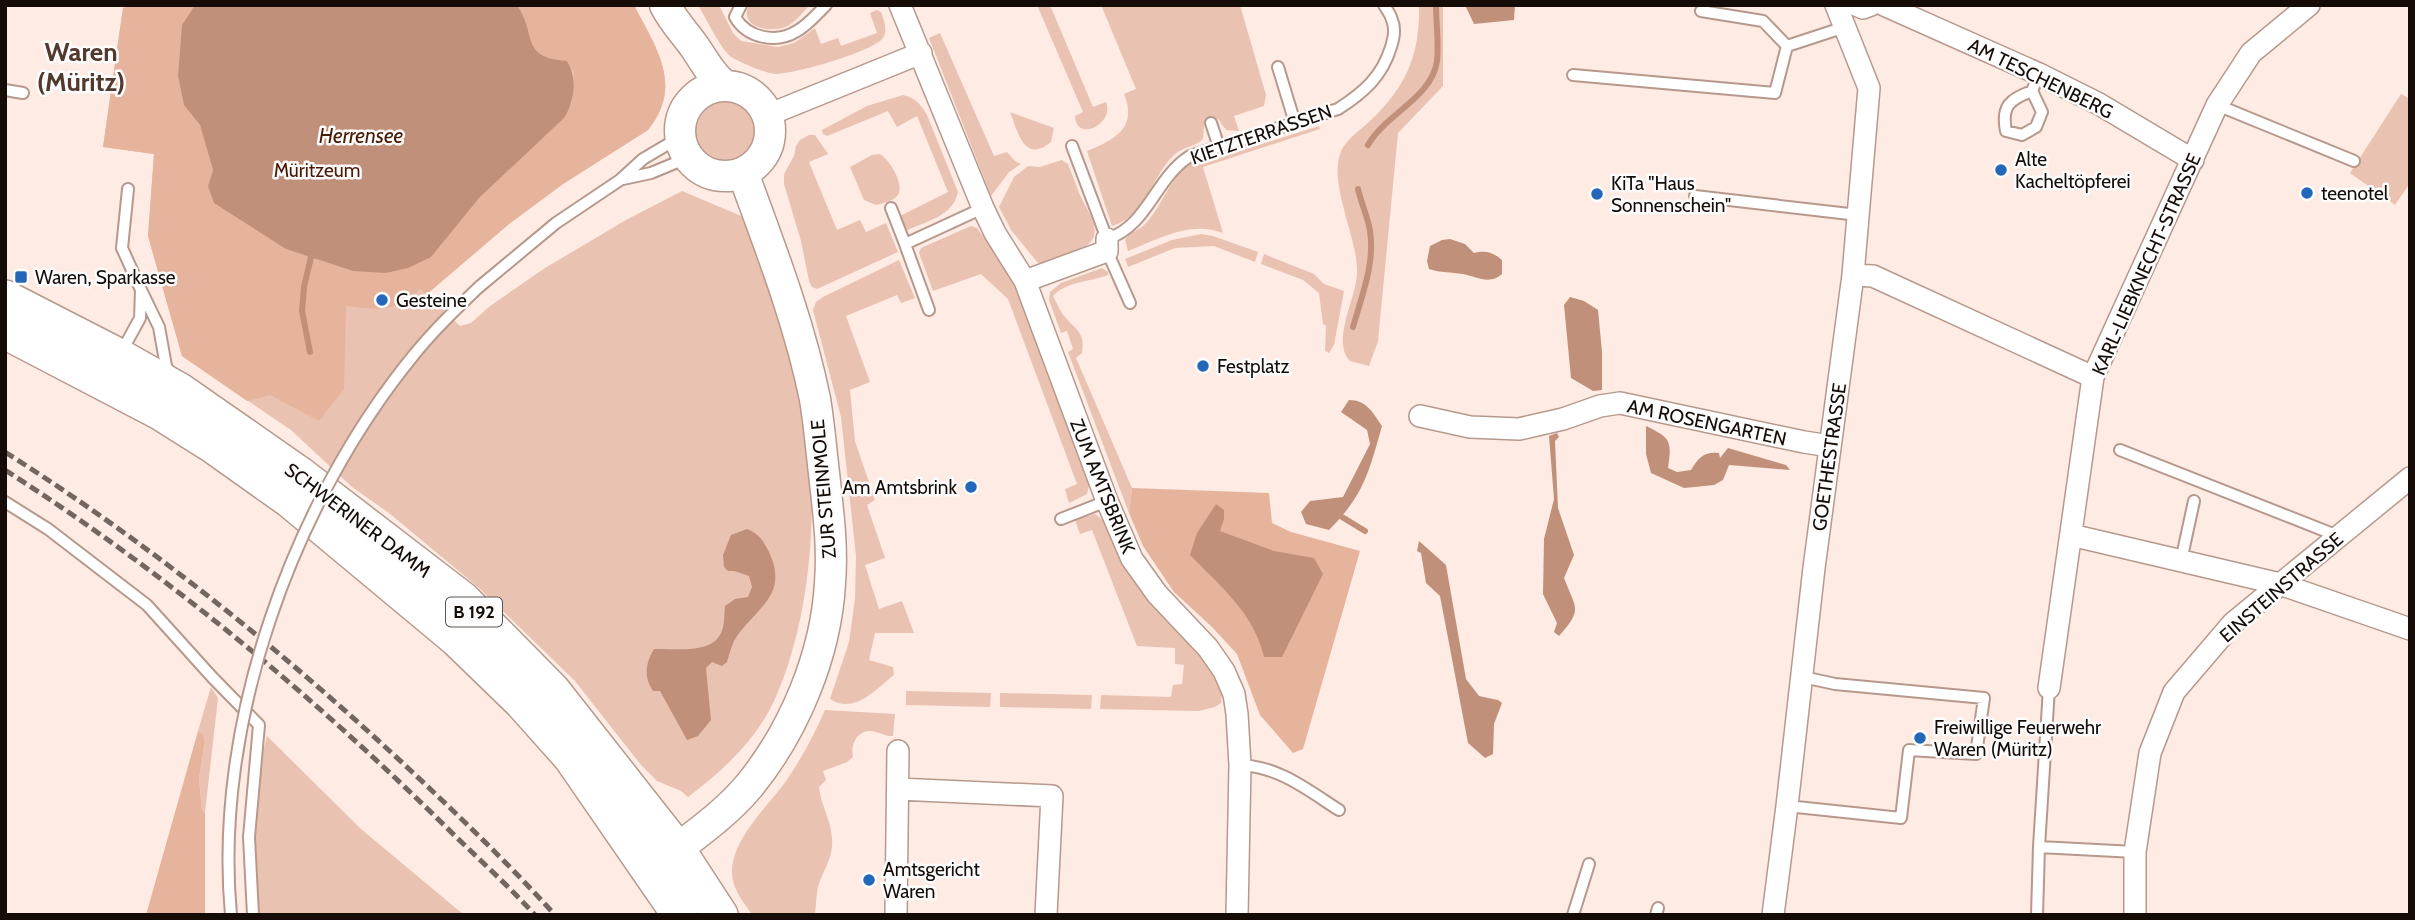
<svg xmlns="http://www.w3.org/2000/svg" width="2415" height="920" font-family="Cabin,sans-serif">
  <rect width="100%" height="100%" fill="#feebe3"/>
  <path fill="#eac2b1" d="M135,5H634C656,48 684,85 648,130L563,184L509,224L427,294L460,326L471,323L490,306L545,268L626,220L682,191L746,218C768,277 791,337 804,400C807,414 807,428 809,442C817,523 809,623 775,699C757,739 723,771 688,797L681,791L657,781L641,765L575,681L479,588L389,513L352,487L291,430L182,356L148,236L154,154L103,147L123,8Z
    M698,5H719L733,33L741,41L778,47L794,43L815,28L821,44L838,38L841,46L877,33L870,13L877,10L881,12C884,20 888,30 883,38C873,52 794,74 775,74C768,74 736,61 730,56C721,49 705,17 698,5Z
    M749,5H810C802,13 795,23 785,27C769,33 738,27 749,5Z
    M1037,5H1050L1093,107L1106,102C1115,124 1076,143 1075,116L1083,112Z
    M1101,5H1240L1266,95L1264,106L1234,116L1239,131L1226,130L1218,119L1204,125L1203,139C1195,147 1183,147 1174,155C1151,177 1146,216 1112,226L1087,151C1114,140 1138,128 1124,94L1136,89Z
    M1419,5H1443V86L1398,133L1378,341L1369,366L1350,361C1331,342 1356,298 1357,274C1359,239 1326,181 1342,149C1348,138 1363,128 1372,119C1407,85 1420,54 1419,5Z
    M940,33L994,156L1007,152L1015,161L1021,164L1009,172L991,196L929,38Z
    M2401,94L2410,99V183L2395,205L2350,173Z
    M903,95C915,98 921,104 927,115L958,192C953,216 927,221 908,230L903,228L898,217L948,192L917,116L897,127L888,111L827,136L823,134L822,130L867,106Z
    M694 131a31 31 0 1 1 62 0a31 31 0 1 1-62 0Z
    M1010,112L1054,128L1051,142C1024,164 1018,132 1010,112Z
    M1319,126L1320,129L1203,167L1223,233C1191,220 1158,239 1128,251L1125,240C1130,232 1140,230 1146,223C1166,202 1170,171 1199,160L1202,163Z
    M809,135H815L828,154L809,162L837,230L860,220L866,232L886,223L898,252L817,289L812,287L809,281L801,241L784,184V174L794,156L796,146L800,140Z
    M880,154C889,159 905,184 898,195C894,201 883,203 876,205L864,200L850,167L872,155Z
    M1062,160L1068,164C1072,174 1076,185 1080,195C1094,224 1109,239 1069,255C1059,259 1049,265 1038,263L1011,230L999,207L1014,177L1028,166L1040,167Z
    M971,226L977,228L1012,277L1090,482L1087,494L1069,503L1065,489L1077,484L1008,299L981,274L933,291L919,253L921,248Z
    M1201,234L1213,236L1258,252L1255,262L1214,246L1175,248L1128,267L1125,259L1172,240Z
    M1264,254L1314,274L1324,284L1344,291L1334,345L1329,353L1325,351L1326,326L1323,324L1319,293L1303,280L1261,264Z
    M899,260L915,298L901,303L897,295L846,316L870,382L850,390L855,441L875,500L867,505L885,558L865,565L879,609L902,601L914,633H875L869,660L893,667L894,675C876,689 854,715 830,699L849,642L855,599L856,556L841,417L813,310L816,302L823,297Z
    M1102,268L1108,272V275C1090,282 1067,281 1053,296C1057,303 1060,312 1065,317C1077,331 1085,332 1082,353L1076,358L1132,488L1129,513L1068,352L1073,349L1067,331L1061,333L1049,300L1050,292L1061,283Z
    M1095,514L1105,522L1128,572L1145,595L1191,642L1219,678L1223,688L1221,703L1215,707L1199,711L1100,709L1101,695L1171,697L1173,685L1182,684L1184,665L1175,664V648L1137,646L1092,530L1080,534L1075,520Z
    M211,687L218,698L205,813L202,810L199,778L205,742L203,734L198,731Z
    M906,691L991,693L990,707L906,705Z
    M1000,693L1092,695L1091,709L1000,707Z
    M825,710L895,714L893,736C885,736 883,734 876,732C859,727 850,743 853,757L847,762L823,771L826,780L819,787C821,807 834,825 832,846C831,861 822,873 818,887C816,896 816,906 815,915H752C743,901 732,889 732,872C732,839 768,806 786,781C802,758 814,735 825,710Z
    M267,736L361,829L464,915H258C254,856 251,793 267,736Z"/>
  <path fill="#e6b39d" d="M135,5H195L182,25L178,76L184,105L200,125L213,171L208,186L286,249L353,271L431,257L480,197L572,104L574,72L567,61C519,57 538,36 517,5H634C656,48 684,85 648,130L563,184L509,224L427,294L420,289C394,313 380,310 346,306L344,389L319,421L270,395L247,401L182,356L148,236L154,154L103,147L123,8Z
    M1132,488L1269,493L1272,523L1291,532L1360,551L1303,749L1293,753L1260,715L1237,654L1212,627L1174,592L1143,546L1129,513Z
    M198,731L203,734L205,742L199,778L202,810L205,813V915H146Z"/>
  <path fill="#c1907b" d="M195,5H517C538,36 519,57 567,61C578,79 574,100 565,117L480,197L431,257L408,268L386,273L353,271L286,249L214,203L208,186L213,170L200,125L184,105L178,76L182,25Z
    M1465,5H1515L1514,20L1474,24Z
    M1450,239L1465,244L1474,253C1485,250 1493,252 1502,260V274C1490,285 1477,277 1463,274C1451,272 1441,273 1429,269L1427,261L1430,246L1442,240Z
    M1570,297L1584,301L1598,310L1602,352V390L1593,391L1571,378L1564,305Z
    M1349,400C1367,400 1373,413 1382,426C1369,472 1364,495 1329,530L1306,524L1301,512L1310,501L1343,497L1370,444L1367,430L1341,412Z
    M1646,426C1671,438 1672,441 1668,468L1677,472L1691,470C1698,458 1704,451 1719,453L1720,458L1728,448L1786,465L1790,470L1729,465L1723,480L1714,485L1684,488L1651,473L1646,454Z
    M1557,433L1559,437L1555,441L1558,508L1574,555L1564,578C1576,609 1583,609 1559,636L1554,632L1557,623L1543,594L1544,539L1554,499L1549,436Z
    M1216,504L1224,510V519L1220,531L1274,551L1314,558L1323,574L1282,657H1264C1254,613 1220,586 1190,555L1197,533Z
    M747,529C759,534 763,540 769,552C790,597 754,608 734,641C731,648 729,655 727,662L722,666L712,662L706,668L711,720L698,736L687,740L660,691H653C643,677 646,662 654,649C674,648 711,655 721,633C725,625 724,614 725,606L735,599L748,597L752,587L749,576L734,571H728L724,567L723,555L731,535Z
    M1419,541L1446,565L1466,679L1479,696L1498,700L1502,703L1494,724L1493,754L1485,758L1468,743L1440,596L1426,583L1421,553L1417,551Z"/>
  <g fill="none" stroke-linecap="round" stroke-linejoin="round">
    <path stroke="#c1907b" stroke-width="6" d="M1368,145C1385,114 1432,98 1437,61C1439,43 1436,23 1436,5
      M1353,327C1362,295 1375,264 1370,231C1368,217 1361,203 1358,189
      M310,352L302,311L304,287L311,257
      M1342,517L1365,531"/>
    <defs>
      <path id="lane" d="M741,5L735,17C747,38 776,44 797,31C808,25 817,14 826,5
        M1787,46L1845,27
        M1278,67L1295,123
        M1573,75L1775,93L1787,46L1763,21L1701,11
        M5,90L23,93
        M2032,91C2010,99 2001,106 2006,131L2022,135L2036,127L2042,112L2032,91L2039,74
        M2217,105L2354,161
        M1211,123L1219,147
        M1072,146L1107,239C1148,226 1155,178 1190,156L1338,109C1363,93 1382,77 1391,47C1394,38 1396,29 1392,20C1391,15 1387,10 1384,5
        M623,179L651,173L680,161H690
        M1695,196L1858,215
        M891,208L905,244
        M1107,251L1130,303
        M479,287L556,223L620,180L643,159L670,143L679,132
        M142,292L159,327L166,366L171,375
        M929,310L905,244L983,208
        M122,351L140,318L141,290L122,248L128,189
        M2120,450L2338,536
        M5,502L48,529L147,605L212,677L259,725L249,837L253,915
        M1061,519L1107,501
        M2181,561L2194,501
        M1240,765C1280,767 1306,789 1339,810
        M1787,806L1901,818L1909,750L1976,754L1984,698L1835,684L1803,677
        M2039,847L2049,688
        M1573,915L1589,864
        M1656,915L1658,908
        M2037,915L2039,847L2135,852"/>
      <path id="street" d="M900,5L983,208L995,233L1025,281L1107,501L1132,559L1157,594L1208,648L1224,671L1234,694L1237,714L1240,765L1237,915
        M1856,5L1863,8L1871,5
        M1884,5L2039,74L2099,104L2193,160
        M768,115L921,53
        M1853,275L1873,276L2093,377
        M1025,281L1107,251V239
        M1420,416L1470,427L1519,429L1563,419L1600,406L1620,403L1804,442L1830,446
        M2071,535L2280,584L2410,629
        M2049,688L2093,377L2217,105L2251,53L2309,5
        M898,789L1052,796L1046,915
        M896,915L898,751
        M1773,915L1787,806L1814,568L1853,275L1869,88L1836,5
        M2135,915V852L2150,753L2174,692L2233,623L2410,478"/>
      <path id="secondary" d="M665,5C673,21 684,32 694,46C704,60 710,74 724,85
        M680 131a45 45 0 1 1 90 0a45 45 0 1 1-90 0Z
        M677,849C702,830 728,811 749,786C794,731 826,655 830,583C833,546 828,510 824,473C821,448 819,423 815,399C799,321 770,247 743,173"/>
      <path id="primary" d="M5,298L118,356L180,391L299,474L463,600L552,690L677,849L720,915
        M5,331L160,412L214,446L290,500L457,639L522,702L571,757L680,915"/>
    </defs>
    <use href="#lane" stroke="#b6998c" stroke-width="14"/>
    <use href="#street" stroke="#b6998c" stroke-width="24"/>
    <use href="#secondary" stroke="#b6998c" stroke-width="33"/>
    <use href="#primary" stroke="#b6998c" stroke-width="38"/>
    <use href="#lane" stroke="#fff" stroke-width="10"/>
    <use href="#street" stroke="#fff" stroke-width="21"/>
    <use href="#secondary" stroke="#fff" stroke-width="30"/>
    <use href="#primary" stroke="#fff" stroke-width="35"/>
    <path stroke="#736660" stroke-width="5" stroke-dasharray="10 5" stroke-linecap="butt" d="M5,452C150,544 284,652 409,769C459,816 509,864 555,915
      M5,470C164,572 310,693 444,825C474,855 506,883 535,915"/>
    <defs>
      <path id="lane-bridge" d="M231,915C213,724 293,503 413,356C433,331 456,309 479,287"/>
    </defs>
    <use href="#lane-bridge" stroke="#b6998c" stroke-width="14" stroke-linecap="butt"/>
    <use href="#lane-bridge" stroke="#fff" stroke-width="10"/>
  </g>
  <g fill="#2368b8" stroke="#fcfcfc" stroke-width="2.5">
    <circle cx="2001" cy="170" r="7"/>
    <circle cx="2307" cy="193" r="7"/>
    <circle cx="1597" cy="194" r="7"/>
    <rect x="14" y="270" width="14" height="14" rx="3.5"/>
    <circle cx="382" cy="300" r="7"/>
    <circle cx="1203" cy="366" r="7"/>
    <circle cx="971" cy="487" r="7"/>
    <circle cx="1920" cy="738" r="7"/>
    <circle cx="869" cy="880" r="7"/>
  </g>
  <g text-anchor="middle" stroke-width="5" stroke-linejoin="round" paint-order="stroke">
    <rect fill="#fcfcfc" stroke="#5a5450" stroke-width="2" x="446" y="597.5" width="56" height="29" rx="5"/>
    <g font-size="18" font-weight="bold" fill="#150c07">
      <text x="474" y="618">B 192</text>
    </g>
    <g font-size="19" fill="#150c07" stroke="#fcfcfc">
      <text transform="translate(2041 78) rotate(26)" y="7">AM TESCHENBERG</text>
      <text transform="translate(1261 134) rotate(-19)" y="7">KIETZTERRASSEN</text>
      <text transform="translate(2146 264) rotate(-66)" y="7">KARL-LIEBKNECHT-STRASSE</text>
      <text transform="translate(1707 422) rotate(12)" y="7">AM ROSENGARTEN</text>
      <text transform="translate(1829 457) rotate(-82)" y="7">GOETHESTRASSE</text>
      <text transform="translate(1103 486) rotate(68)" y="7">ZUM AMTSBRINK</text>
      <text transform="translate(823 489) rotate(-95)" y="7">ZUR STEINMOLE</text>
      <text transform="translate(358 520) rotate(37)" y="7">SCHWERINER DAMM</text>
      <text transform="translate(2281 587) rotate(-41)" y="7">EINSTEINSTRASSE</text>
    </g>
    <g font-size="19" fill="#150c07" stroke="#fcfcfc" text-anchor="start">
      <text x="2015" y="166">Alte<tspan x="2015" dy="22">Kacheltöpferei</tspan></text>
      <text x="1611" y="190">KiTa "Haus<tspan x="1611" dy="22">Sonnenschein"</tspan></text>
      <text x="2321" y="200">teenotel</text>
      <text x="35" y="284">Waren, Sparkasse</text>
      <text x="396" y="307">Gesteine</text>
      <text x="1217" y="373">Festplatz</text>
      <text x="957" y="494" text-anchor="end">Am Amtsbrink</text>
      <text x="1934" y="734">Freiwillige Feuerwehr<tspan x="1934" dy="22">Waren (Müritz)</tspan></text>
      <text x="883" y="876">Amtsgericht<tspan x="883" dy="22">Waren</tspan></text>
    </g>
    <g font-size="19" fill="#481a03" stroke="#fcfcfc">
      <text x="317" y="177">Müritzeum</text>
    </g>
    <g font-size="21" font-style="italic" fill="#491c04" stroke="#fcfcfc">
      <text x="361" y="143">Herrensee</text>
    </g>
    <g font-size="26" font-weight="bold" fill="#51392e" stroke="#fcfcfc">
      <text x="81" y="61">Waren<tspan x="81" dy="30">(Müritz)</tspan></text>
    </g>
  </g>
  <rect width="2415" height="920" fill="none" stroke="#150c07" stroke-width="14"/>
</svg>
